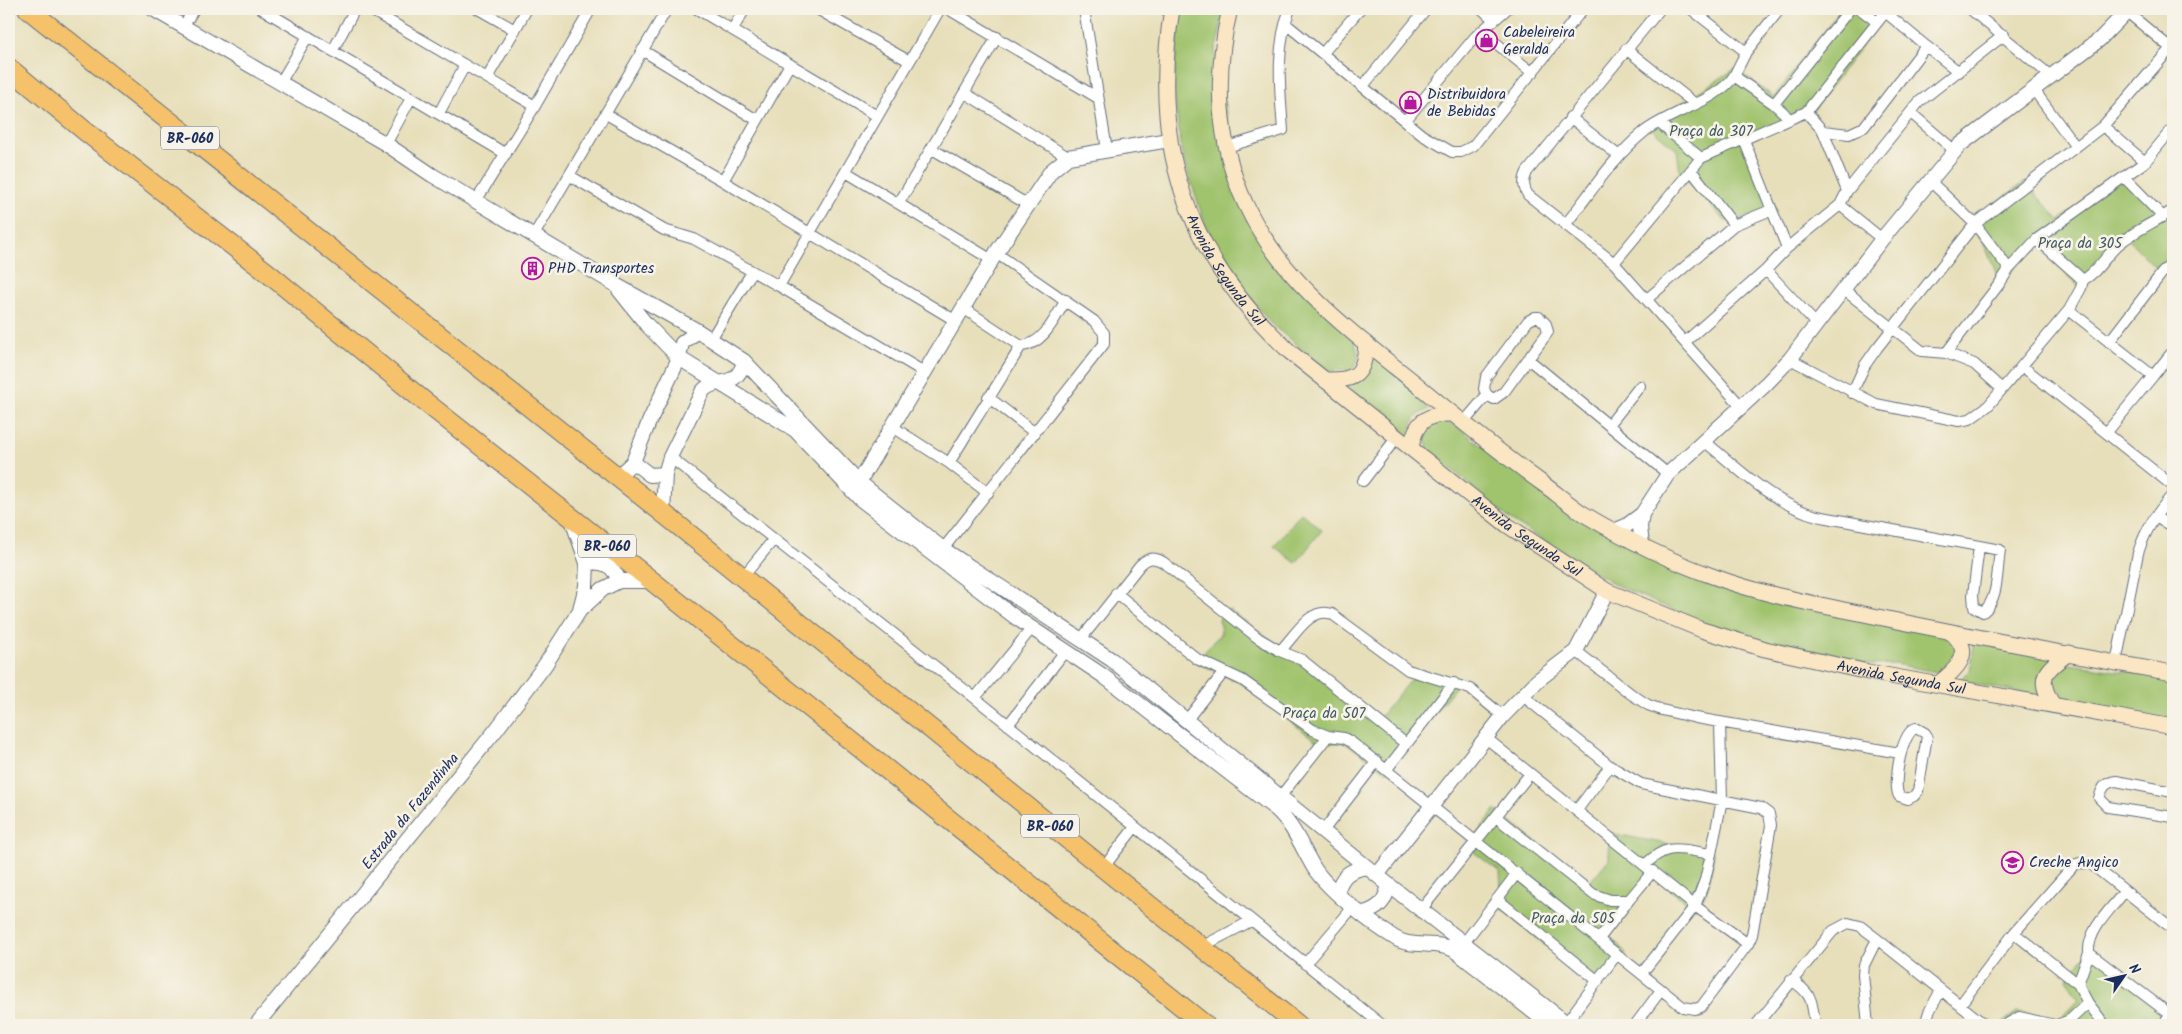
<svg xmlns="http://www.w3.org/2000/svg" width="2182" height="1034" font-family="Kalam,sans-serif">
  <rect width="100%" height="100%" fill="#f7f3e8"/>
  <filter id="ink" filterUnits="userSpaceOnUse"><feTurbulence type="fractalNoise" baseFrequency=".02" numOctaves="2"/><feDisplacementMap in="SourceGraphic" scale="10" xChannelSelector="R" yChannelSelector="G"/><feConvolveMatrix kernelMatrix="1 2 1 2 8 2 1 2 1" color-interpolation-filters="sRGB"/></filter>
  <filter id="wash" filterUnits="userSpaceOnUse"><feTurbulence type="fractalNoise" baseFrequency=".0096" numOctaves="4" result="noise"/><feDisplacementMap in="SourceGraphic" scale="20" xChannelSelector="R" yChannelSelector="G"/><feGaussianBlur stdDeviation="1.12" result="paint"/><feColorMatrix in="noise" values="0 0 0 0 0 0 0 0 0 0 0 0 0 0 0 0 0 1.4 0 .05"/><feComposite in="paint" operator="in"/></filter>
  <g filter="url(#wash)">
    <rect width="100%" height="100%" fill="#e7dfba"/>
    <path fill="#a0c36d" stroke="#5e7966" d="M1183,9H1225L1215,52L1245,214L1355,343C1359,354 1360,361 1351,370L1329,371L1271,324L1239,283L1207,230L1182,155L1174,93L1177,35Z
      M1841,9H1865L1880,21L1812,112L1748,141L1777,212L1725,221L1680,173L1677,150L1647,125L1735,69L1774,97Z
      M2123,175L2161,211L2173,206V260L2159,271L2127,238L2082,290L2037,244L2000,283L1983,241L1967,223L2025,182L2059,220Z
      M1373,355L1439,406C1420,411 1412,417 1409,436L1340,380C1361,375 1367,376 1373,355Z
      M1447,419L1482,446L1683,570L1946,634L1956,642L1955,663L1941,673L1895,664L1872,665L1799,653L1719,630L1618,586L1512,521L1428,449L1424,433L1430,423Z
      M1301,513L1322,530L1296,563L1274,546Z
      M1228,609L1379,718L1416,673L1457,685L1387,772L1345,742L1320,744L1242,684L1196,662L1221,633L1219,619Z
      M1970,637L2055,655L2044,697L1958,681L1970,671L1974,647Z
      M2064,663L2115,671L2141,672L2173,678V722L2072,702L2055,689L2056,670Z
      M1495,810L1589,883L1609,859L1610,833L1714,853C1711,873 1710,895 1694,909L1655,877L1608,934L1626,953L1598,989L1491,900L1501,888L1500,872L1467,847Z
      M2091,949L2172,1015L2163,1025H1999L2017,1012L2036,1015L2058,1021L2079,999L2066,979Z"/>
  </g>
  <g filter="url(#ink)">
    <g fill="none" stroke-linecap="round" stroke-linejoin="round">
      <defs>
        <path id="minor" d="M262,9L506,154
          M369,9L535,106
          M478,9L515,30
          M697,9L877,116
          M817,9L909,61
          M948,9L1098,98
          M1084,9L1107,150
          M1482,9L1494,20
          M1660,9L1527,172C1523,181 1523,187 1528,195L1614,263L1741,406
          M1691,9L1746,52L1780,9
          M1860,9L1877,22
          M1970,9L2052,77
          M2127,12L2173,50
          M1286,24L1422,135L1452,152H1461L1473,146L1583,9
          M183,27L194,9
          M732,30L745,9
          M1481,31L1533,73
          M1926,46L1959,72
          M1626,49L1694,103
          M333,50L355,9
          M642,50L757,120
          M1323,53L1360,9
          M1734,76L1746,52
          M487,78L527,9
          M280,83L308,36
          M1363,86L1426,9
          M2034,90L2076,147
          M965,93L1068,157
          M1774,104L1784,113L1789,120
          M439,113L465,65
          M1911,113L1955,151
          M606,114L723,181L956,321
          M1570,117L1619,156
          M1405,121L1475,37L1507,9
          M1659,123L1701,158
          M2103,126L2145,162
          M1823,131L1849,134L1864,127L1926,46L1885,12
          M1744,140L1787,248
          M386,144L411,98
          M1227,147L1283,130C1280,91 1275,46 1290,9
          M932,149L1027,204
          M846,172L992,260
          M570,176L664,230L694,239L779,286L924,372
          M2124,177L2163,217
          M723,181L790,64
          M1930,181L1975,224L2009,269
          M1847,191L1919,102L2004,35
          M476,201L535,106L591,9
          M899,203L997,37
          M1840,205L1882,239
          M1565,225C1590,194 1613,157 1644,132C1669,112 1718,101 1734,76L1774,104L1850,9
          M1734,225L1771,210
          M534,235L667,9
          M2037,239L2083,280
          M1614,263L1701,158L1806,112L1888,9
          M1766,270L1816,324
          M779,286L940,9
          M1843,289L1922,351L1946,353L1974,364L2002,389
          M1647,299L1734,225L1691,170
          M963,308L1021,346C1044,345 1055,317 1066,300
          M2069,310L2153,376L2173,351
          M1535,317H1539L1546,324L1548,332L1504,392L1494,399L1487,395L1484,389L1486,377L1528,321Z
          M711,339L752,272
          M1685,342L1766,270L1787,248L1840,205L1847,191L1823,131L1806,112
          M2109,342L2162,273L2173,262
          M1946,353L2000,283L2009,269L2037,239L2145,162L2173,128
          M1528,359L1668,474
          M1790,359L1876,404L1959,421L1970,419L1988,406L2069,310L2081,288L2083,280C2098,272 2106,255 2119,244C2135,230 2156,222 2173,210
          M2022,366L2173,486
          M1852,393L1865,365L1877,348L1975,224L2103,126L2171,48
          M988,397L1035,433
          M1464,422L1487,395
          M1609,425L1640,386
          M893,427L949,463L988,493
          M2107,432L2153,376
          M1704,441C1739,469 1773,504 1817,516L1979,546L2000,550C1997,568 1999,600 1983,612L1974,607L1973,595L1979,546
          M670,457L975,698L1382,1025
          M949,463L1021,346
          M1363,481L1397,437
          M2155,517L2173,527
          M943,549L1104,344V333L1094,321L996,253
          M742,578L774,539
          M1116,593L1197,659L1242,680L1313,730L1328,736L1344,738L1351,742L1683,1007L1695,1009L1701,1007L1748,944L1752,935L1771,825L1769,814L1761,808L1641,784L1610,766L1522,695
          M1081,639L1140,565C1148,557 1154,557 1163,562L1258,638L1280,651C1294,637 1310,606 1332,614L1408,670L1470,689L1503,716
          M1280,651L1302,660L1406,744
          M1576,651L1631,694L1648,705L1662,710L1696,718L1900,753
          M2116,663L2138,553C2146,528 2157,513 2173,494
          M975,698L1032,628
          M1186,721L1224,672
          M1008,725L1066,650
          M1916,728L1925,733L1927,736L1918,791L1914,796L1908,799L1899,796C1892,784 1902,731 1916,728Z
          M1486,738L1695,906L1748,944
          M1387,769L1454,683
          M2173,792L2116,781C2104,783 2103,787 2099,798L2108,807L2173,817
          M1280,797L1328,736
          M1577,810L1610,766
          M1496,817L1593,894L1610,900H1629L1653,871
          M1323,831L1377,761
          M1645,865C1668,841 1681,850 1711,854L1722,800L1720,723
          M1103,868L1135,827
          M2125,891C2112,908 2087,930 2089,953L2171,1015
          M1497,899L1598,981
          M1421,910L1529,775
          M2014,933L2078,984
          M1599,939L1629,900
          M1464,943L1517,873
          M1201,947L1251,921
          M2089,953L2078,984L2088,1003L2105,1025
          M1305,964L1354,906
          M1642,973L1695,906L1705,880L1711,854
          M1791,980C1813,994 1812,1001 1815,1025
          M1960,1005L2014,933L2074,865L2080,863L2091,864L2173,929
          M1566,1023L1617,954
          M1635,1025L1661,990
          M1756,1025L1833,931L1848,923L1860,926L1877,939L1985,1025
          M1868,1025L1863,975L1864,965L1877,939
          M1925,1025L1929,1012L1941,990
          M2005,1025L2019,1017L2055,1025
          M2057,1025L2070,1020L2088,1003
          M2163,1025L2173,1012"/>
        <path id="tertiary" d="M153,9L386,144L432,175L616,285L698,331L744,361L859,482L943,549L1112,660L1389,885L1569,1025
          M619,290L646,324L679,358L795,430L860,499L1015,617L1102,675L1277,810C1294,826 1302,848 1314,868C1328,890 1372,924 1395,938C1412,949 1436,940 1454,950L1550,1025
          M633,462L650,475L665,474
          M617,477L633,462L649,422L679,358L682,343L698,331
          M859,482L996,253L1051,171L1068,157L1169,140
          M663,513L665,474L670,457L702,392C714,376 737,391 744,361
          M571,517L587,563L586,586L580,609
          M1614,531L1626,526L1642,514
          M1642,545L1640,527L1642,514L1668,474L1766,384L1790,359L1882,239L1960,145L2099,40L2129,9
          M587,563C604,561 613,565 619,581
          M1377,875L1503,716L1538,680L1576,651L1607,591
          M1337,893C1342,875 1349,870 1367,867
          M1363,913C1380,909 1385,901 1389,885
          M256,1025L496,730L545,665L580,610L603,589L619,581H652"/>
        <g id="secondary">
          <path id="s1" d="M1172,9C1149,148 1188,257 1290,352L1507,525L1607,591L1702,630L1765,649L1868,672L2173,727"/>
          <path d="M1230,9C1214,73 1217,142 1245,203C1282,283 1353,333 1420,387C1461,421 1503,455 1546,486C1558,495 1570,505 1582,513C1624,538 1669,561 1715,577C1769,597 1827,606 1883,618C1979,638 2076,656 2173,673"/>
          <path d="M1325,380C1356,381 1364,375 1366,344"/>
          <path d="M1411,448C1415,422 1426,413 1453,414"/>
          <path d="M1938,684C1957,669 1976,652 1950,632"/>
          <path d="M2053,705C2036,677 2045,670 2069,653"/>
        </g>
        <path id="motorway" d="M28,9L663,513L1298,1025
          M9,68L85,131L269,274L419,397L652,581L1205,1025"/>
      </defs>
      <use href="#minor" stroke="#626d7e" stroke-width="12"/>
      <use href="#tertiary" stroke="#626d7e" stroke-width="16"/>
      <use href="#secondary" stroke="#626d7e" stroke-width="17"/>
      <use href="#motorway" stroke="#626d7e" stroke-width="21"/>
      <use href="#minor" stroke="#fff" stroke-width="10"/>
      <use href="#tertiary" stroke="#fff" stroke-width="14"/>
      <use href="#secondary" stroke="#fbe6c4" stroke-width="15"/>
      <use href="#motorway" stroke="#f5c16b" stroke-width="19"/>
    </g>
  </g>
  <defs>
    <symbol id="shop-ring" viewBox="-11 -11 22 22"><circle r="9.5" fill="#f7f3e8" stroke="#b5179e" stroke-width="1.5"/><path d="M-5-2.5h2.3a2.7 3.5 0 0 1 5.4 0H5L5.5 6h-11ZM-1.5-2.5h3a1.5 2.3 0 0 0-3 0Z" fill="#b5179e"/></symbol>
    <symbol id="building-ring" viewBox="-11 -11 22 22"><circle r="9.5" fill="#f7f3e8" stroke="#b5179e" stroke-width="1.5"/><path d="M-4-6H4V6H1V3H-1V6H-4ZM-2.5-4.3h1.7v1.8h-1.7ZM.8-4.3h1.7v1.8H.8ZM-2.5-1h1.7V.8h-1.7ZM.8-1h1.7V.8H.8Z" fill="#b5179e"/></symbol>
    <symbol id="school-ring" viewBox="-11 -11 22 22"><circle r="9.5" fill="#f7f3e8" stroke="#b5179e" stroke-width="1.5"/><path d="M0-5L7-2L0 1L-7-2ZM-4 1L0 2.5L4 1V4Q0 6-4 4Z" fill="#b5179e"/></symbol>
  </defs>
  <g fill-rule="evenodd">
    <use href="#shop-ring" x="1474" y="28" width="25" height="25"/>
    <use href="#shop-ring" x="1398" y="90" width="25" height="25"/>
    <use href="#building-ring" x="520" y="256" width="25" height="25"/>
    <use href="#school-ring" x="2000" y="850" width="25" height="25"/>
  </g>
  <g text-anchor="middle" stroke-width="5" stroke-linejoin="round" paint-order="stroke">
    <g fill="#f7f3e8" stroke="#5d6a87" stroke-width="1">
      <rect x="161" y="126.5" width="58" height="23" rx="4"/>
      <rect x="578" y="534.5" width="58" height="23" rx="4"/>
      <rect x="1021" y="814.5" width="58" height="23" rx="4"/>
    </g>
    <g font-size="14" font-weight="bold" fill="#1b2f5e">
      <text x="190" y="143">BR-060</text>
      <text x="607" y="551">BR-060</text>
      <text x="1050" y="831">BR-060</text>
    </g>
    <g font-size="15" fill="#1b2f5e" stroke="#f7f3e8" text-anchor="start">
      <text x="1503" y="37">Cabeleireira<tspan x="1503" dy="17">Geralda</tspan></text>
      <text x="1427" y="99">Distribuidora<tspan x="1427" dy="17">de Bebidas</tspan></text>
      <text x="548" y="273">PHD Transportes</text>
      <text x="2029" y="867">Creche Angico</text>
    </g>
    <g font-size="15" fill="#435b62" stroke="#f7f3e8">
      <text x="1711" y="136">Praça da 307</text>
      <text x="2080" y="248">Praça da 305</text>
      <text x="1324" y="718">Praça da 507</text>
      <text x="1573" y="923">Praça da 505</text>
    </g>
    <g font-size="15" fill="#1b2f5e" stroke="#f7f3e8">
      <text dy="5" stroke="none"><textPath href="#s1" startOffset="275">Avenida Segunda Sul</textPath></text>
      <text dy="5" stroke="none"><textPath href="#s1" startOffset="680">Avenida Segunda Sul</textPath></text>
      <text dy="5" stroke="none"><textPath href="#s1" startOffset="1085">Avenida Segunda Sul</textPath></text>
      <text transform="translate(410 811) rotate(-51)" y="5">Estrada da Fazendinha</text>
    </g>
  </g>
  <rect width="2182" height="1034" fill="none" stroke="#f7f3e8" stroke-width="30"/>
  <g transform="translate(2124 976) rotate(56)" stroke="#f7f3e8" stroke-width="4" paint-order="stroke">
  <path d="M0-4L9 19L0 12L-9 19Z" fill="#1b2f5e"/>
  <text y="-8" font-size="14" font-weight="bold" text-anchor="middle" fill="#1b2f5e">N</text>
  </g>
</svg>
